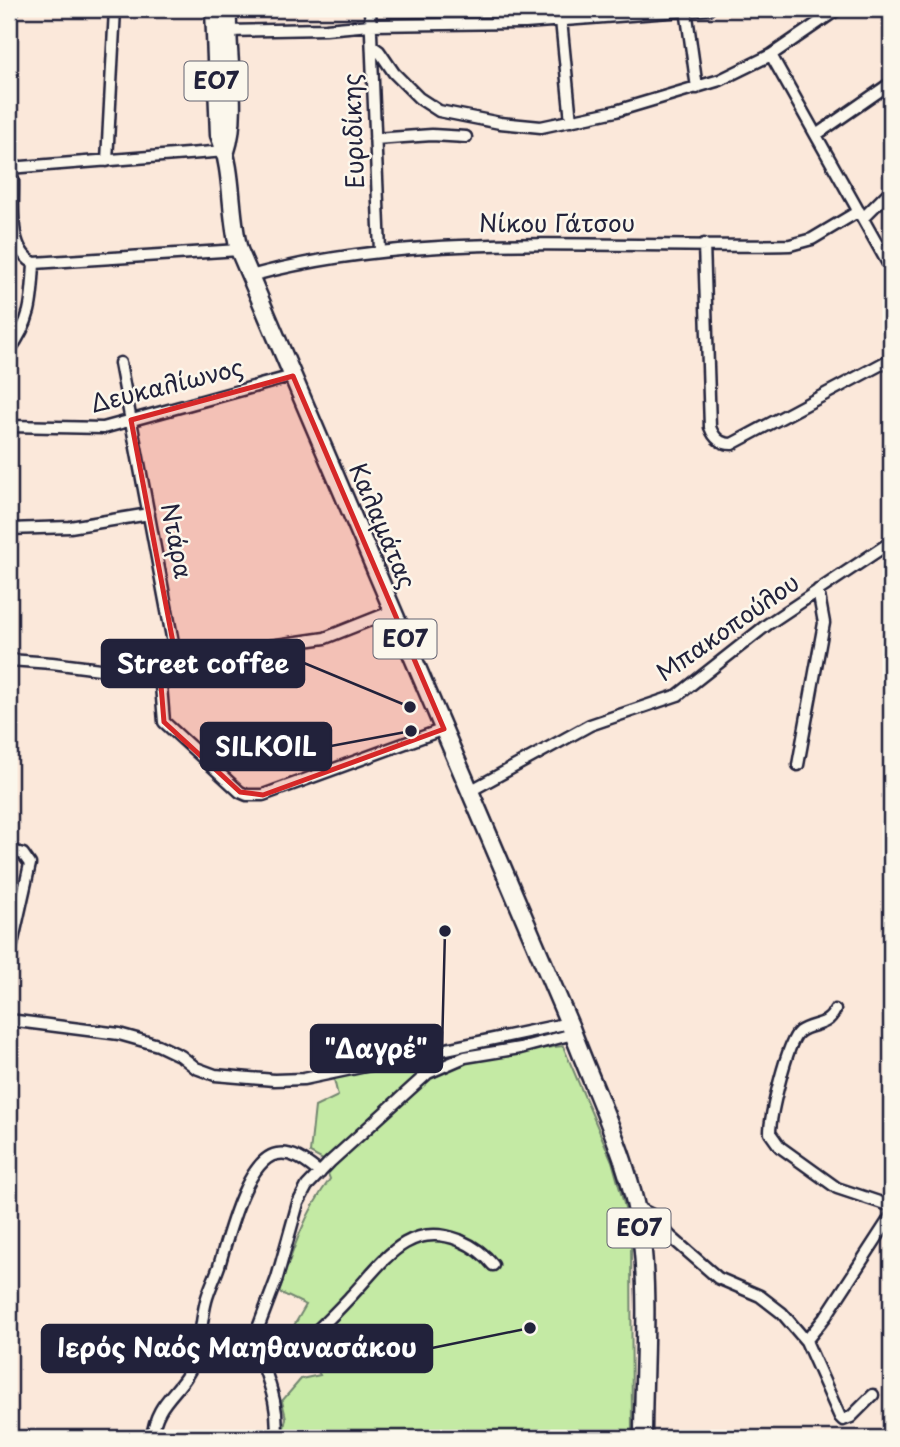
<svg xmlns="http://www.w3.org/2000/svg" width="900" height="1447" font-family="'Playpen Sans',sans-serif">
  <rect width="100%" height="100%" fill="#fbe8da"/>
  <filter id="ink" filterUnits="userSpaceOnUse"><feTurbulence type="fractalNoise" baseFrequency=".0143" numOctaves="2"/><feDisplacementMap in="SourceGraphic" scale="14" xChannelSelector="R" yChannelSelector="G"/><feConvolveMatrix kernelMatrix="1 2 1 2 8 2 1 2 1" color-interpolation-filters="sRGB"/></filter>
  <g filter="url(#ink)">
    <path fill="#c4eaa4" stroke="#738670" stroke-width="2" d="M532,1035L545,1048L563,1046L612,1161L631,1229L632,1438H282L286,1418L282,1401L301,1379L320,1375L312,1361L295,1355L309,1342L292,1329L306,1305L279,1292C292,1252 304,1214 330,1179L323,1160L310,1153L315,1107L338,1096L333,1075Z"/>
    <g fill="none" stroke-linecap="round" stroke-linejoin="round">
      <defs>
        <path id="minor" d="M370,9L380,251
          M524,9L525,23
          M686,9L697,88
          M9,18L14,9
          M561,20L571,121
          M227,31L326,29L370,25L525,23L709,9
          M372,46L379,51L394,73L419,98L439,111L500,123L541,127L616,111L720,80L771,55L838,9
          M771,55L891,269
          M816,135L891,83
          M375,139L432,135L466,137
          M107,161L115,9
          M9,168L226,151
          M9,171L13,179C14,204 7,249 34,263L239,250
          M863,218L891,190
          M704,244L710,427C714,438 720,444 732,444L891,359
          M250,276C427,228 610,250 790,245L812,239L859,211
          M9,351C32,320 32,300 34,263
          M120,363L178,669
          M9,426L103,428L293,376
          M9,529L70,527L149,514
          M9,660L52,663L124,672L160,673L270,646L325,638L393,611
          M160,673L164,722L240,792L247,795H263L444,729
          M798,765L824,623L818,590
          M470,791L590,725L678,695L768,624L891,542
          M9,850L23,854L30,864L9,958
          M835,1010C827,1028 812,1022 799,1032C787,1042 770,1116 770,1133L780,1147L837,1188L891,1206
          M9,1020L119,1034L158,1045L181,1056L196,1068L215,1075L274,1080L304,1079L569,1023
          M636,1207L650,1214L671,1237L718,1278L760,1296L782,1313L806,1341L840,1417L843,1420L851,1417L873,1395
          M493,1265C484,1253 473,1246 459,1240C408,1220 382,1263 352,1295C335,1313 280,1374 254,1362L251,1358L255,1336L277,1278L298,1203L307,1186L330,1162L428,1073L465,1057L520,1048L573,1034
          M806,1341L826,1316L891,1216
          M263,1365C272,1390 279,1411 276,1438
          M152,1438C156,1398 183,1393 195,1359C201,1341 201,1320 206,1301C209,1289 215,1278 219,1266C227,1240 246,1159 277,1154C294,1151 307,1163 320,1173"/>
        <path id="primary" d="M214,9L219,135C234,171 229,213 239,250L571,1028C597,1098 633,1166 642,1241C649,1306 643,1373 643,1438
          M226,151C239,114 226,51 228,9"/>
      </defs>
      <use href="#minor" stroke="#22223b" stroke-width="15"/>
      <use href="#primary" stroke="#22223b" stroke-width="21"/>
      <use href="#minor" stroke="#fbf7ec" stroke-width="10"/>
      <use href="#primary" stroke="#fbf7ec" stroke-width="16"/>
    </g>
  </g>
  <path fill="#d62828" fill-opacity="0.2" stroke="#d62828" stroke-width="5" stroke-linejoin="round" d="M293,376L444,729L263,795L240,792L164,722L160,673L178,669L131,420Z"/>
  <g text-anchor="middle" stroke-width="5" stroke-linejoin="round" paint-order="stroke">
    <g fill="#fbf7ec" stroke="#636270" stroke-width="2">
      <rect x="184.5" y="61.5" width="63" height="39" rx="5"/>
      <rect x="373.5" y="619.5" width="63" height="39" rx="5"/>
      <rect x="607.5" y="1208.5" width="63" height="39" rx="5"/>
    </g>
    <g font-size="23" font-weight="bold" fill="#22223b">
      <text x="216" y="89">ΕΟ7</text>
      <text x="405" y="647">ΕΟ7</text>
      <text x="639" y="1236">ΕΟ7</text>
    </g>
    <g font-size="24" fill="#22223b" stroke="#fbf7ec">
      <text transform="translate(354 131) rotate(-92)" y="8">Ευριδίκης</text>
      <text x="557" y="232">Νίκου Γάτσου</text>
      <text transform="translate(167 386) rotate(-14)" y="8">Δευκαλίωνος</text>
      <text transform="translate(382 526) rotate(67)" y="8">Καλαμάτας</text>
      <text transform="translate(176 541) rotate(79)" y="8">Ντάρα</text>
      <text transform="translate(728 628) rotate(-35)" y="8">Μπακοπούλου</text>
    </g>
  </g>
  <path fill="none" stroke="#22223b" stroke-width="2.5" d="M410 707L304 663M411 731L331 746M445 931L442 1049M530 1328L432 1348"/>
  <g fill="#22223b" stroke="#fbf7ec" stroke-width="2.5">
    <circle cx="410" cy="707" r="7"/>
    <circle cx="411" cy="731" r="7"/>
    <circle cx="445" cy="931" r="7"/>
    <circle cx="530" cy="1328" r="7"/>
  </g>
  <g fill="#22223b" stroke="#22223b" stroke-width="2.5">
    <rect x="102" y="640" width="202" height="47" rx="7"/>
    <rect x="201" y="723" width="130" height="47" rx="7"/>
    <rect x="311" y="1025" width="131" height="47" rx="7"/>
    <rect x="42" y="1325" width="390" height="47" rx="7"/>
  </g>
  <g font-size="26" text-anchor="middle" font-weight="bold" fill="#fff">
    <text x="203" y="673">Street coffee</text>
    <text x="266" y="756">SILKOIL</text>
    <text x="376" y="1058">"Δαγρέ"</text>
    <text x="237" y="1357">Ιερός Ναός Μαηθανασάκου</text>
  </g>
  <rect width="900" height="1447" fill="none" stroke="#fbf7ec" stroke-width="35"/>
  <rect x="18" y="18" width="865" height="1412" fill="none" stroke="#22223b" stroke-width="2.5" filter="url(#ink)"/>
</svg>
